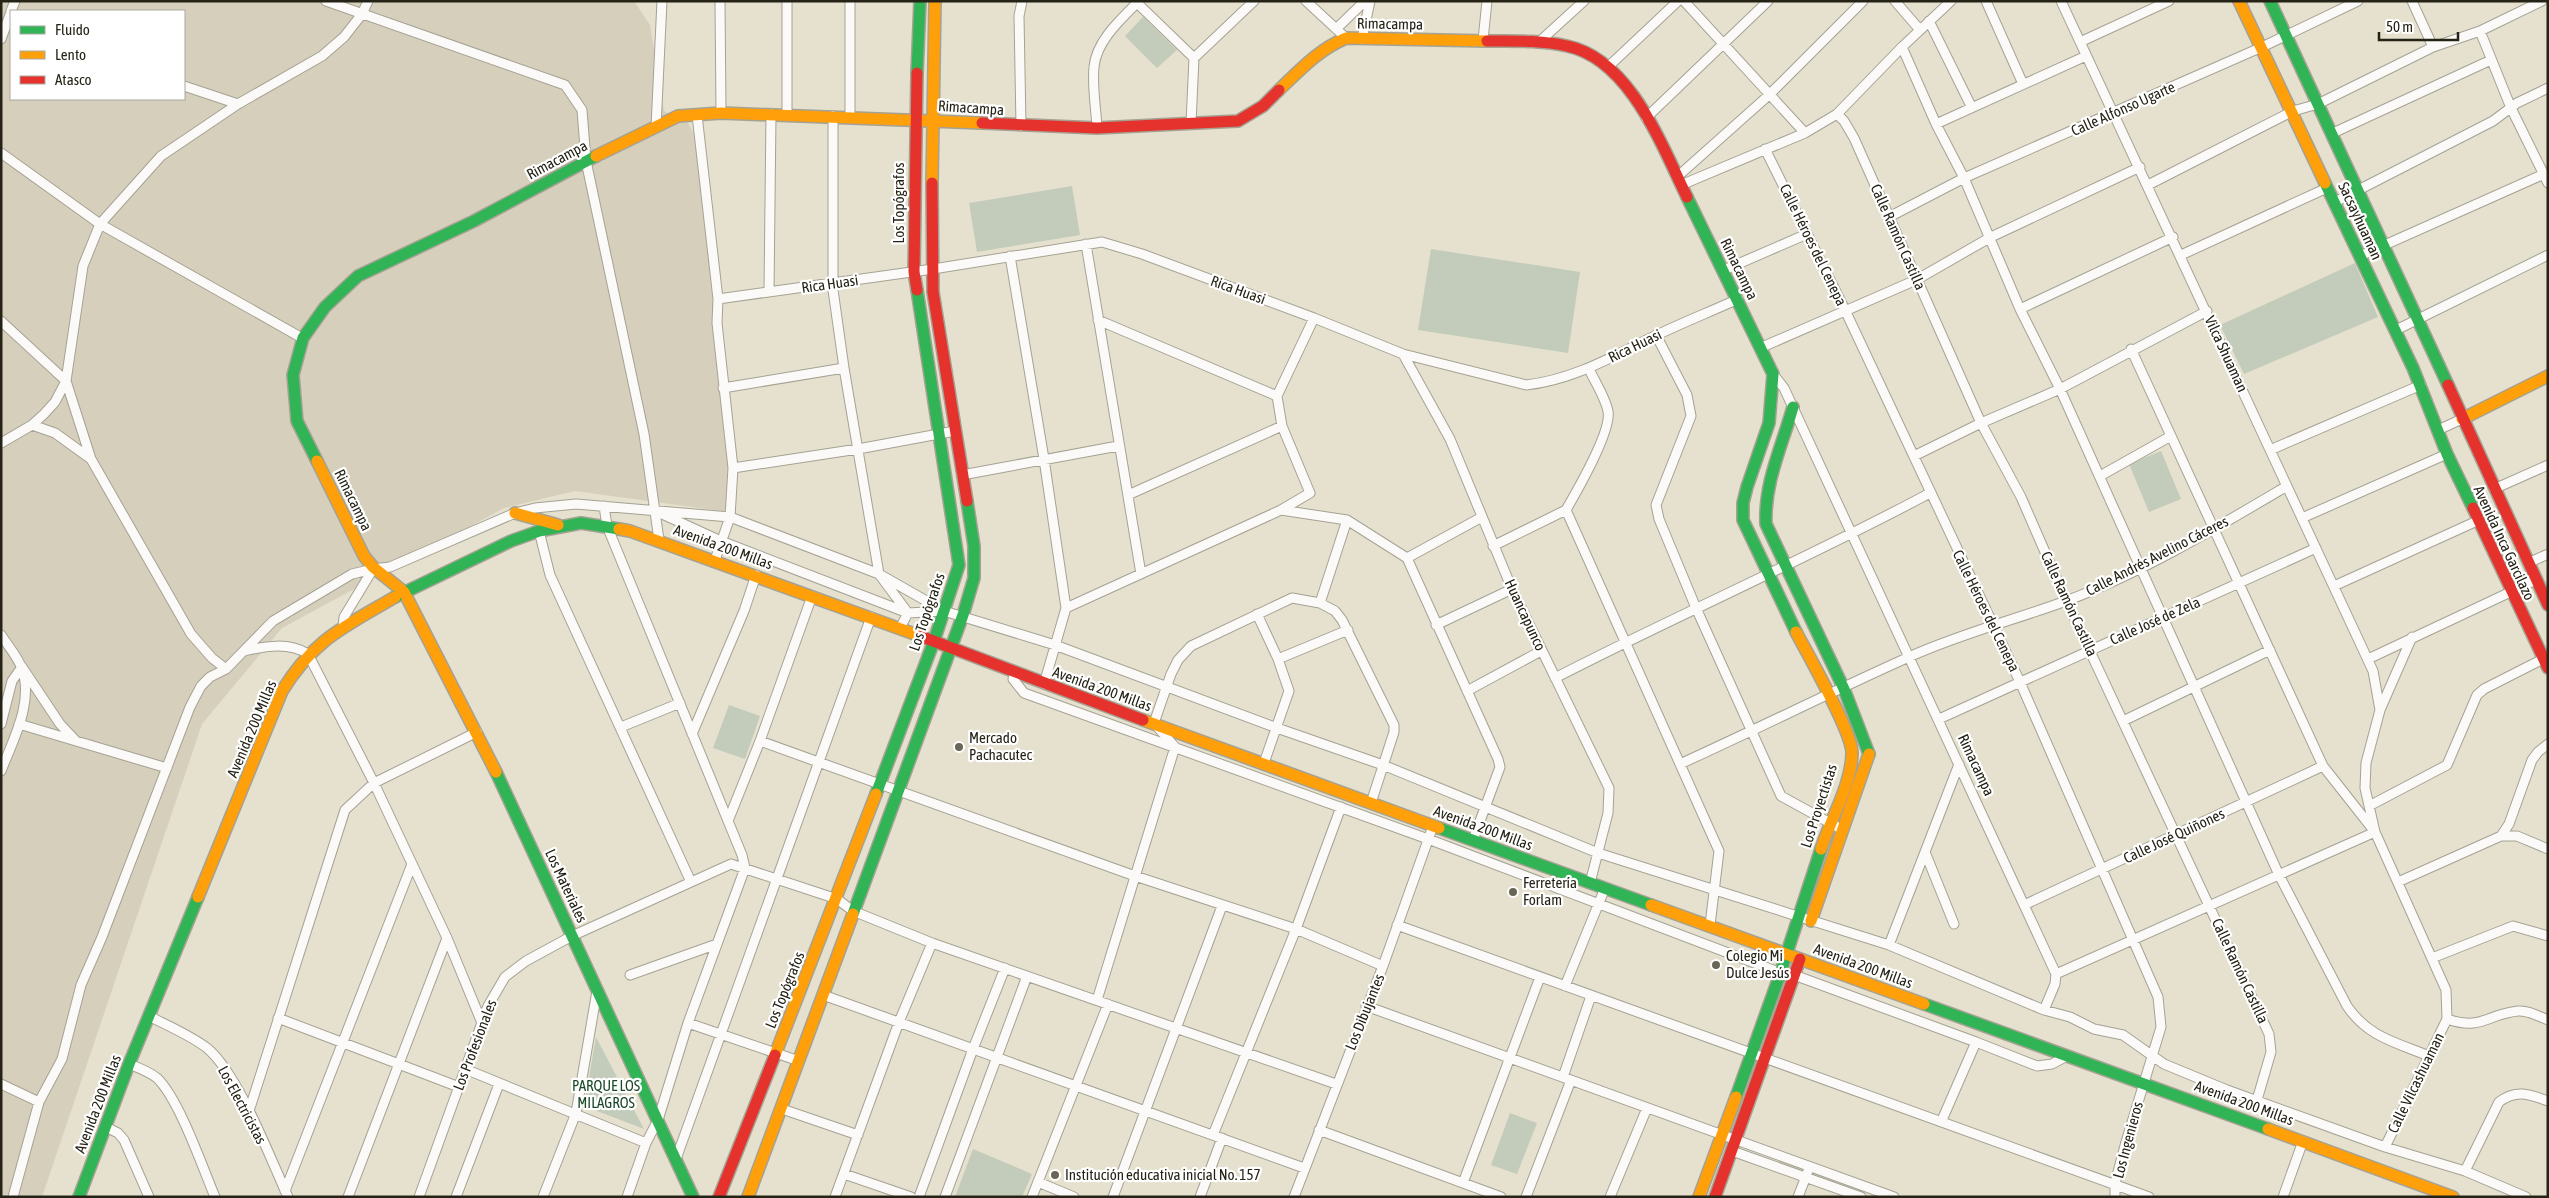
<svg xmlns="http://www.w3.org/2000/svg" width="2549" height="1198" font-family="'Asap Condensed',sans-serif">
  <rect width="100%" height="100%" fill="#e5e1ce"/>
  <path fill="#d6cfbc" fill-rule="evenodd" d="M1,1H634L650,25L664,111L688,123L697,140L729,468L736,513L575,491L504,508L282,628L202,724L42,1197H1ZM11,11H184V99H11Z"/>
  <path fill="#c3ccba" d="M1143,17L1177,50L1157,68L1125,36Z
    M1072,186L1080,235L977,252L969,203Z
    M1431,249L1580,272L1568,353L1418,330Z
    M2355,263L2378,317L2244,374L2220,325Z
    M2161,451L2181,499L2149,512L2129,464Z
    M729,705L760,716L745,759L713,748Z
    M596,1037L644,1129L584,1106Z
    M1510,1113L1537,1123L1517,1174L1491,1165Z
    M973,1149L1032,1174L1022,1197H955Z"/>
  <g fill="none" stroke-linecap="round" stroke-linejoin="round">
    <defs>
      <path id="street" d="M326,1L565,85L582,110L586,161L644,434L659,540
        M720,1L721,113
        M787,1V115
        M1135,1L1194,58
        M1306,1L1346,38
        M1684,1L1805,133
        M1895,1L1920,30
        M1986,1L2023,84
        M2061,1L2373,671L2380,710
        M2412,1L2433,47
        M11,11L15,1
        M1929,21L1971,106
        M1336,29L1365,1
        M2480,31L2511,108L2548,183
        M1,39L11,12
        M1362,39L1370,1
        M1483,40L1487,1
        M1539,42L1584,1
        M2080,42L2169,1
        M1902,47L1936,124L1964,178L2020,309L2060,389L2279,875L2347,1006C2368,1037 2395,1042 2429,1056
        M1609,66L1678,1
        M184,86L238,104
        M1837,114L1844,121L1854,138L1981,423L2021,497L2066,600L2269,1034L2271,1052L2257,1100
        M697,115L718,299L717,323L733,468L730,517L715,560
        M833,116V290L844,368L879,574L908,613L900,628
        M850,117V1
        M1646,118L1768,1
        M1191,123L1194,58L1254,1
        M1936,124L2086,56
        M1021,126L1019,16L1022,1
        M656,127L662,1
        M1097,128C1096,108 1092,86 1094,67C1096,41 1122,18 1139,1
        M2333,133L2491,60
        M1765,149L1845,310L2020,682L2158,997L2161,1027L2126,1142L2115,1183V1197
        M1,153L100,224L302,338
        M1677,177L1769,95L1863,1
        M1681,185L1805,133L1837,114L1902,47L1951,1
        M2148,185L2293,111L2318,104L2433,47L2480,31L2542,1
        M2335,202L2493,121L2517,103L2548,88
        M1889,217L1964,178L2262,47L2358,1
        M1086,244L1141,574
        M2181,255L2327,188
        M1010,256L1044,459L1066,608
        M2360,256L2544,174
        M1724,270L1807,234
        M769,292L771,114
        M718,299L933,269L1102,242L1142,254L1314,318L1403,354L1526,385C1572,380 1612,357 1653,337C1681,323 1710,312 1738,299
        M2020,309L2173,237
        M1098,320L1277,396
        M1,321L66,381L91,459L191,634L212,658L226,669
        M2396,330L2548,255
        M1656,335L1687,395L1691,416L1656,505L1659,519L1696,608L1781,796L1843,830
        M1760,348L1916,280L1991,237L2140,167
        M1403,354L1450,439L1512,589L1609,788L1608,813L1590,883
        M1589,369C1595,382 1605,397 1608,411C1612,431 1577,491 1566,510L1719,851L1710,925
        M1773,374L1784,388L2056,974L2055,984L2044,1010
        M723,388L844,368
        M32,425L55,433L91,459
        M2438,430L2462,419
        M1,443L32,425L44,414L55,402L66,381L83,266L100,224L161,156L238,104L322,56L344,37L362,14L368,1
        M2270,450L2421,385
        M1914,456L1981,423L2060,389L2207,311
        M733,468L858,449L955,431
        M962,475L1118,446
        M2100,476L2171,436
        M2494,489L2548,465
        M1128,495L1282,426
        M604,506L607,526L742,855L745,868L688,1023L658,1120L646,1143L627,1197
        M1281,510L1347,520L1407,558L1498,759L1500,767L1473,840
        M662,514L721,541L908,613L944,611
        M2302,518L2447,454
        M539,531L550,575L691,882
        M1493,546L1566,510
        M1407,558L1482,517
        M2528,563L2548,554
        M2334,586L2477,521
        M1320,603L1347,520
        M1257,614L1278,659L1289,691L1264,763
        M1436,625L1512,589
        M343,627L344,617L373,569L390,567L515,513L535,508L576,504L730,517L879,574L944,611L1055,645L1277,728L1383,765L1598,853L1889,945L2044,1010L2070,1017L2094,1029L2123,1035L2164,1064L2227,1090L2385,1147L2465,1171L2526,1197
        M1,635C8,646 18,657 22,669C34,702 13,740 1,771
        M244,651C266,646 289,642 308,654L374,783L447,938L482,1023
        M1278,659L1348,630
        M2368,659L2536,580
        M1015,672L1013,679L1024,693L1428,839L1781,973
        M1555,678C1679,614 1807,559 1930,493
        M1044,684L1066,608L1281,510L1310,493L1282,426L1277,396L1314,318
        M1467,691L1541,651
        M1939,719L2316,548
        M2123,721L2270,650
        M1,724L12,681L22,667L60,724L76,741
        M19,724L167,768
        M621,727L680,703
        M692,734L744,611L756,575
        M760,741L1135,876L1296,929L1383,966
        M1680,764C1757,729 1833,691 1909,657C1960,634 2014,620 2066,601C2143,572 2216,528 2287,486
        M2369,806L2447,765L2477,695L2484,689L2547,657
        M728,821L760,741L812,596
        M2501,836H2517L2548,849
        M1925,852L1954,924
        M2398,882L2501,836L2509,824L2532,760L2538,752L2548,744
        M2024,905L2323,766
        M1397,925L2149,1197
        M1889,945L1959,764
        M2432,958L2513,926L2548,936
        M2056,974L2375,832L2323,766L2131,349
        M630,975L717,944
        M1794,975L1976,1042
        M1565,986L1605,888
        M823,995L1304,1168
        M1097,1000L1175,747L1154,723L1171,674L1178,660L1191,646L1292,598L1320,603L1335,611L1342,620L1394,725V732L1371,803
        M1366,1006L1894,1197
        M149,1016C168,1026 190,1035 207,1048C239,1075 270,1158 288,1197
        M278,1018L459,1087
        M2447,1019C2482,1031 2487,1014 2518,1011C2528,1010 2538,1016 2548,1020
        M688,1023L799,1061
        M129,1064C139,1068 148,1071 157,1078C179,1099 202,1166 215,1197
        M465,1069L646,1143
        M1563,1077L1591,996
        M1,1084L39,1102
        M782,1109L858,1135
        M249,1111L345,810L374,783L477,732
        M1942,1120L1976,1042L2037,1066L2052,1064L2067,1056
        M106,1127L118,1133L124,1140L149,1197
        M1319,1130L1501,1197
        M1213,1135L1296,929L1341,807
        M2385,1147L2447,1019L2446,990L2375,832L2365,788L2366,763L2380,710L2412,637
        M1732,1151L1861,1197
        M676,1159L871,617
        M2465,1171L2499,1102C2516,1089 2529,1094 2548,1101
        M844,1174L911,1197
        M1038,1182L1074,1197
        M1463,1183L1540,977
        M285,1191L412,864
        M13,1197L39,1102L62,1059L81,985L102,937L190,707L201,686L210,677L226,669L273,621L352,574L373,569
        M348,1197L447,938
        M419,1197L488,1006L505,977L526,961L572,936L731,864L837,899L853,911L932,943L1336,1084
        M456,1197L499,1084
        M543,1197L576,1113L597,991
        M835,1197L899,1022L932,943
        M919,1197L973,1049L1005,968
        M945,1197L1027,976
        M1032,1197L1108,1004
        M1113,1197L1222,906
        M1200,1197L1222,1138
        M1294,1197L1383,966L1433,826
        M1526,1197L1571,1080
        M1610,1197L1647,1108
        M1798,1197L1808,1171
        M2283,1197L2303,1141"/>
      <path id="fast" d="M2270,1L2448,385
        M917,73L920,1
        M2325,183L2413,368L2447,454L2473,508
        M1687,197L1773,374L1769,423L1747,487L1743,503V520L1796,632
        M1793,407C1782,446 1764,483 1766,524L1844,689L1869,754
        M317,461L297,421L293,375L303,338L325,307L358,276L474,221L596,156
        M395,597L511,541L539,531L581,523L619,529
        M496,772L693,1197
        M876,794L934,641L959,565L917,290
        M1439,828L1651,905
        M853,914L963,615L974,578V546L967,501
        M1924,1004L2268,1129
        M1736,1097L1778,980L1821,849
        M79,1197L129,1064L198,897"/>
      <path id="slow" d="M2239,1L2325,183
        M1279,90C1301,69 1318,50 1346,38L1487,41
        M596,156L678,116L721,113L982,123
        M932,183L935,1
        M2462,419L2548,376
        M317,461L364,556L373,567L404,592L496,772
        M515,513L558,525
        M619,529L630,531L920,636
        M1796,632C1808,655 1853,733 1852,754C1851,786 1831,818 1821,849
        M1143,720L1439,828
        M198,897L282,691C314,639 344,627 395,597
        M1651,905L1924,1004
        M1811,921L1869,754
        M775,1055L876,794
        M2268,1129L2453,1197
        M748,1197L853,914
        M1699,1197L1736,1097"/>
      <path id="jam" d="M1487,41C1513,41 1541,40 1567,46C1630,59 1662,146 1687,197
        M982,123L1097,128L1238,121L1263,106L1279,90
        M932,183L933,292L967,501
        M917,290L914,272L917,73
        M2448,385L2548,605
        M2473,508L2548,668
        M920,636L1143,720
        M719,1197L775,1055
        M1715,1197L1800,959"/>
    </defs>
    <use href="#street" stroke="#a5a294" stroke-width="11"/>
    <use href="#fast" stroke="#a5a294" stroke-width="14"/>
    <use href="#slow" stroke="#a5a294" stroke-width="14"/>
    <use href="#jam" stroke="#a5a294" stroke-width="14"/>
    <use href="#street" stroke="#fbfaf8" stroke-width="9"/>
    <use href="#fast" stroke="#30b455" stroke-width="11"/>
    <use href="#slow" stroke="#ff9f0a" stroke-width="11"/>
    <use href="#jam" stroke="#e5322d" stroke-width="11"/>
  </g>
  <g fill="#686656" stroke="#fff" stroke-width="2">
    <circle cx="959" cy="747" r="5"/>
    <circle cx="1513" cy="892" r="5"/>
    <circle cx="1716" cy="965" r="5"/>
    <circle cx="1055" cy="1175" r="5"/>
  </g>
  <g text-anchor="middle" stroke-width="4.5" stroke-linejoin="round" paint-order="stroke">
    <g font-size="15" fill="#252316" stroke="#fff">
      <text transform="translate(1390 24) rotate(1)" y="5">Rimacampa</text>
      <text transform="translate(971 108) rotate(4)" y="5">Rimacampa</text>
      <text transform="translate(2123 109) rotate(-24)" y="5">Calle Alfonso Ugarte</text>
      <text transform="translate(557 160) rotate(-28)" y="5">Rimacampa</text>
      <text transform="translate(899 203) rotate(-90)" y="5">Los Topógrafos</text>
      <text transform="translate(2360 221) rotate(65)" y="5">Sacsayhuaman</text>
      <text transform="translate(1898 237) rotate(66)" y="5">Calle Ramón Castilla</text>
      <text transform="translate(1813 245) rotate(64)" y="5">Calle Héroes del Cenepa</text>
      <text transform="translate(1739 269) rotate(64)" y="5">Rimacampa</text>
      <text transform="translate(830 284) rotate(-8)" y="5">Rica Huasi</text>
      <text transform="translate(1238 290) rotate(20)" y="5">Rica Huasi</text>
      <text transform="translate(1635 346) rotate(-26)" y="5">Rica Huasi</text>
      <text transform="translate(2226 354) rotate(65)" y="5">Vilca Shuaman</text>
      <text transform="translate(353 500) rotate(64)" y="5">Rimacampa</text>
      <text transform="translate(2504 543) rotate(65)" y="5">Avenida Inca Garcilazo</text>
      <text transform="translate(723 547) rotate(20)" y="5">Avenida 200 Millas</text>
      <text transform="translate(2157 556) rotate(-27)" y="5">Calle Andrés Avelino Cáceres</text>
      <text transform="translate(2069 604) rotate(65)" y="5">Calle Ramón Castilla</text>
      <text transform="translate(1986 611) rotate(64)" y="5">Calle Héroes del Cenepa</text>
      <text transform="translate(927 612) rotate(-71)" y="5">Los Topógrafos</text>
      <text transform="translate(1525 615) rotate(65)" y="5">Huancapunco</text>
      <text transform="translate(2155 621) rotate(-24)" y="5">Calle José de Zela</text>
      <text transform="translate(1102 689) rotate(20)" y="5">Avenida 200 Millas</text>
      <text transform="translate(252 729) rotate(-67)" y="5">Avenida 200 Millas</text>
      <text transform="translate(1976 765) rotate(65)" y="5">Rimacampa</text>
      <text transform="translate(1819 806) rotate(-72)" y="5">Los Proyectistas</text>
      <text transform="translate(1483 828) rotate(20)" y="5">Avenida 200 Millas</text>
      <text transform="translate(2174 836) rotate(-25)" y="5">Calle José Quiñones</text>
      <text transform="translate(566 886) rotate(65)" y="5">Los Materiales</text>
      <text transform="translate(1863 966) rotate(20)" y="5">Avenida 200 Millas</text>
      <text transform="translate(2240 971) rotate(65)" y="5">Calle Ramón Castilla</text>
      <text transform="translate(785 990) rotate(-68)" y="5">Los Topógrafos</text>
      <text transform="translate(1365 1012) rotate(-68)" y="5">Los Dibujantes</text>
      <text transform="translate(475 1045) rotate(-69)" y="5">Los Profesionales</text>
      <text transform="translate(2416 1083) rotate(-64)" y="5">Calle Vilcashuaman</text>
      <text transform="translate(2244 1103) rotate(20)" y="5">Avenida 200 Millas</text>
      <text transform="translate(98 1104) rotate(-69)" y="5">Avenida 200 Millas</text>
      <text transform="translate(242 1105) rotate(62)" y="5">Los Electricistas</text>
      <text transform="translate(2128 1140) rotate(-75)" y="5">Los Ingenieros</text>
    </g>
    <g font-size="15" fill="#252316" stroke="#fff" text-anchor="start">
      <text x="969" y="743">Mercado<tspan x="969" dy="17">Pachacutec</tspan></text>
      <text x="1523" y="888">Ferretería<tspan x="1523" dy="17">Forlam</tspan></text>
      <text x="1726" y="961">Colegio Mi<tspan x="1726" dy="17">Dulce Jesús</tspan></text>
      <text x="1065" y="1180">Institución educativa inicial No. 157</text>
    </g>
    <g font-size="15" fill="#1a4827" stroke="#fff">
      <text x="606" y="1091">PARQUE LOS<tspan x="606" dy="17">MILAGROS</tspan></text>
    </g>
  </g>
  <rect width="2549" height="1198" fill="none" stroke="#252316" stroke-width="5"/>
  <rect x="10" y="10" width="175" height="90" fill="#ffffff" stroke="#a8a7a2"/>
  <rect x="20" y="26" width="25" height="8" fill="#30b455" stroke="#a8a7a2"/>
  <text x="55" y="35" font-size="15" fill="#252316">Fluido</text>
  <rect x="20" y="51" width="25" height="8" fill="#ff9f0a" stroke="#a8a7a2"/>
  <text x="55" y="60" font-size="15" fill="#252316">Lento</text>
  <rect x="20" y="76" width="25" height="8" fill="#e5322d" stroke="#a8a7a2"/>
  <text x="55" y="85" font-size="15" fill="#252316">Atasco</text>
  <path d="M2379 32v8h79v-8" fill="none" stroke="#252316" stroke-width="2.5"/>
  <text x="2386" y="32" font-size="15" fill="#252316" stroke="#ffffff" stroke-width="4" paint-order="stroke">50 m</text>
</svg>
